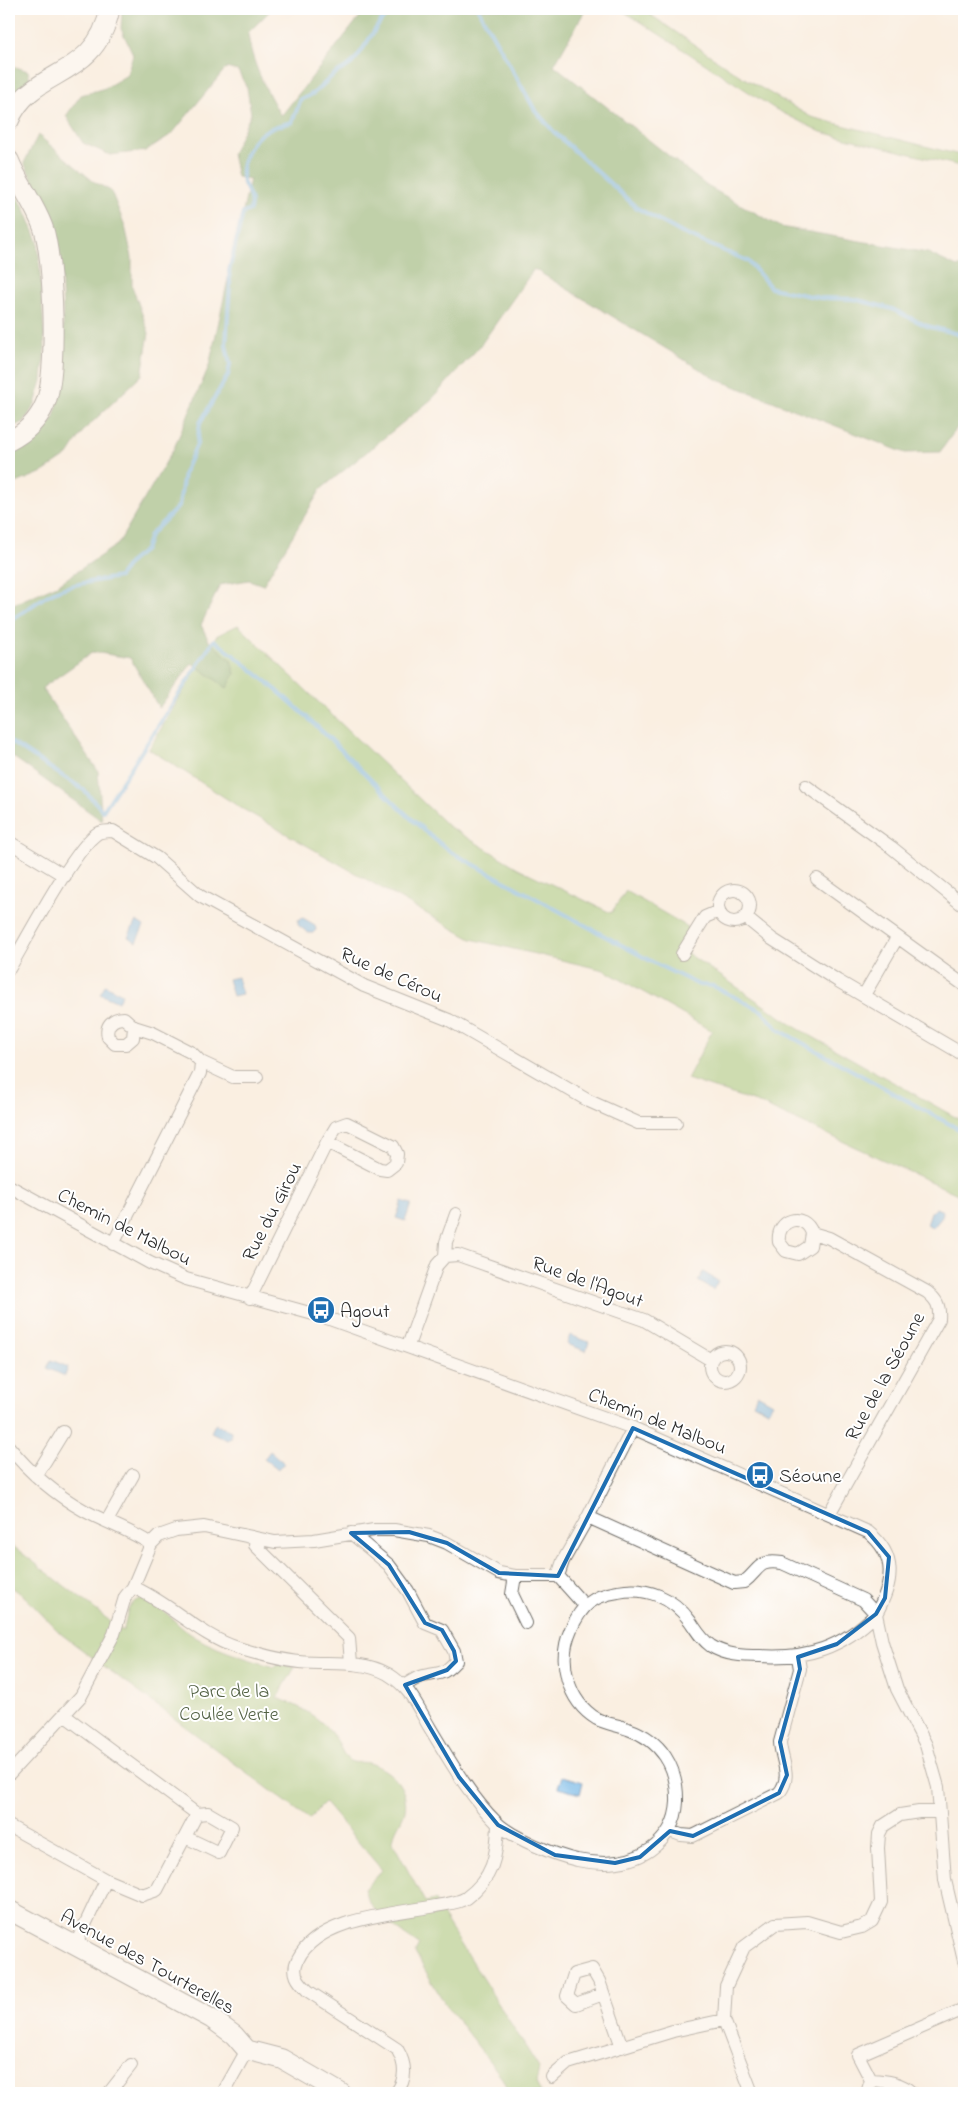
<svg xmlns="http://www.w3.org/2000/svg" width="973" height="2102" font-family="'Indie Flower',sans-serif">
  <rect width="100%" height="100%" fill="#fff"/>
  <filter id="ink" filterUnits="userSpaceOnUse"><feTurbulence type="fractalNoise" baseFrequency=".02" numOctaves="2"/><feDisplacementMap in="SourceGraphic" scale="10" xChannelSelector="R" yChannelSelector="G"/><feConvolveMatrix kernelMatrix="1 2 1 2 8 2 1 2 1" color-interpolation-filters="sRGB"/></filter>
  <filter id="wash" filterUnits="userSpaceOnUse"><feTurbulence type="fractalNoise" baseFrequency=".0096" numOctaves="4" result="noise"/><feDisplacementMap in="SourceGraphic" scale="20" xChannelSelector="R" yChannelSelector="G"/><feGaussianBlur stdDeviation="1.12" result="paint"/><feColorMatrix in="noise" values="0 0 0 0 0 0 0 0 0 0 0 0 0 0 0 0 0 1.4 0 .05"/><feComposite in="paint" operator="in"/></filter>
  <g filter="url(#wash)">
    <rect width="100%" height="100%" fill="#faefe1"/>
    <path fill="#99c573" stroke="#62784f" d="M620,9H642L739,75L811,117L964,156V167L821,132L775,109Z
      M238,625L448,826L518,868L611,913L626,891L688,927L687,953L797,1028L964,1122V1197L759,1103L687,1079L712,1031L604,970L471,939L241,808L149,749L216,636Z
      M9,1543L123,1631C128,1619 124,1604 140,1599C153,1596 175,1623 186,1631C211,1649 245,1658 274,1667L279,1664L295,1667L277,1698C300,1706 322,1718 336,1739C340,1745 343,1757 350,1761C356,1764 362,1761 368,1763C384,1767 399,1778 404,1794C411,1817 393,1824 393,1843L425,1902L435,1900L441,1913L539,2068L536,2083L541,2093H509L501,2076L445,2004L415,1953L419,1945C397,1929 372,1916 364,1889L382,1870L325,1803L309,1819L61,1634L25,1597L9,1585Z"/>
    <path fill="#7aaa65" stroke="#526a48" d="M122,9H272L248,33C251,62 266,90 281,116L366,9H586L554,65L707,186L781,227L928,253L957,267L964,264V418L940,452L905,453L716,379L534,269L480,346L432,399L321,489L263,585L249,580L220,585L201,625L209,641L231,660L235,674L227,688L192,663L159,708L130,658L93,652L42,688L98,771L102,821L9,754V606L57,585L118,544L174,448L209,366L250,179L237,177L232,154L251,114L247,88L238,71L226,68L172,134L145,151L110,155L83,143L66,116L81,95L105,88L127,75L133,54L121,29Z
      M9,67H16L28,71L30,80L9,97Z
      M38,135L93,181L111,191L125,226L132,257V286L149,333L142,375L84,430L68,455L43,472L9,486V453L28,446L53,420L65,378L61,260L53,222L24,163Z
      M9,182L24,207L38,241L45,347L42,381L35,404L24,422L9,428Z"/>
    <path fill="#6db2e3" stroke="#4c6e87" d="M303,918L315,925L316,930L313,933H308L298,925V920Z
      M136,921L144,926L136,942L128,937Z
      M237,977L242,994L233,996L228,979Z
      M105,985L122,994L118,1002L100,994Z
      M402,1201L411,1204L405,1221L396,1218Z
      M936,1208L943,1211L942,1217L933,1228L927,1224L931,1212Z
      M703,1272L718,1281L713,1290L698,1281Z
      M570,1335L589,1342L586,1351L567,1344Z
      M51,1360L68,1367L65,1376L47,1368Z
      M757,1394L773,1403L768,1411L753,1403Z
      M215,1424L231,1431V1438L227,1440L211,1432Z
      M270,1451L284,1463L278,1470L264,1459Z
      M562,1776L583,1782L580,1794L558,1788Z"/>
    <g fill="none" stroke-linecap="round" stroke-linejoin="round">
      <path stroke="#6db2e3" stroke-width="4" d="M478,9L535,110L554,132L637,208L682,233L748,261L771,288L820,298L854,299L892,309L927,326L954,333L964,334
        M9,620C26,613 38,599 54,592C74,583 97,581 119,577L131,561L145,550L150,535L179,506L184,473L197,444L200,423L228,375L230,364L226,345L230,284L229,271L243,213L250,210C253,198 247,192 243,181C238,162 252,137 269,129C276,126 284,124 292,122L301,99C314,96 321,86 331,77C338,70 346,69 353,62C368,45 375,24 392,9
        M9,741L84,790L103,811L214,640C254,670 292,702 328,737C368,776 406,818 451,852L658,965L699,985L713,986L762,1011L779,1030L964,1132"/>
    </g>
  </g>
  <g filter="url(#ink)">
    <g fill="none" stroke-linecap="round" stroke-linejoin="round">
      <defs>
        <path id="street" d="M806,786L891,847L964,906
          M9,842L65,876
          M817,879L964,985
          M718 906a16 16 0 1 1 32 0a16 16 0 1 1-32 0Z
          M745,917L772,939L838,981L964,1055
          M682,954L705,917L719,911
          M9,969C25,942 75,847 98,833C103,831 108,831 113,831L157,858L200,896L364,986L449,1020L589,1101L638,1123H676
          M864,995L897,938
          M134,1027L133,1038L126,1044H115L108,1037C105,1026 112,1018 124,1018L134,1027L153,1033L192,1053L201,1062
          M9,1186L150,1263L186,1279L324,1317L633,1428L868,1532C898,1556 893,1583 876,1614L882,1642L897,1689L926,1745L938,1787L945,1880L964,1961
          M812,1233L810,1246L798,1254L786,1251L779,1242C776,1219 804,1211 812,1233L829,1238L927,1292C937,1300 940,1306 939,1319L829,1514
          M113,1244L200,1073L201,1062L233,1077H257
          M445,1256L446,1242L456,1214
          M250,1298L327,1142L336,1127L347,1123L393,1146L397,1154L396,1163L387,1170L380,1169L327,1142
          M408,1346L437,1265L445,1256L458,1255L644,1320L711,1360
          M710 1366a15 15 0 1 1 30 0a15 15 0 1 1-30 0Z
          M9,1447C30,1473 56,1495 85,1511C107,1523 130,1530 151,1544
          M36,1476L63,1432
          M107,1521L133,1475
          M351,1533L389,1565L408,1591L425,1623L442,1630L454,1651L456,1661C442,1676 441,1672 423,1676C417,1677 411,1682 405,1685
          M256,1539L255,1545L349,1638L351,1663
          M515,1576L512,1594L526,1623
          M133,1587C170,1603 198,1635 238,1648C259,1654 278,1660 300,1662C329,1665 361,1659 388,1674C411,1688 417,1706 430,1728C450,1761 469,1795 496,1822C512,1838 555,1855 577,1860C602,1865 628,1865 650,1850C667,1838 676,1823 677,1802C678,1767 661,1740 628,1729C617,1725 607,1724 597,1719C567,1701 557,1660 571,1629C582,1605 592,1596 618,1592C647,1586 673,1598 690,1621C697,1631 701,1639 711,1646C725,1655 743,1656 760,1656C807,1659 842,1648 876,1614L863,1600L782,1563C757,1559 760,1570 744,1582L734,1583L588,1517
          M584,1605L558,1576L563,1561L588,1517L633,1428
          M9,1774L81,1696L114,1634L125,1597L133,1587L151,1544L159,1536L176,1530L204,1527L275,1542L314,1540L374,1530H394L429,1536L447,1543L499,1573L515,1576H558
          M9,1826L106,1880L142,1895L157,1890L197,1814L64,1715
          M670,1831L681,1835L693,1836L779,1793C793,1776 781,1761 780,1742L800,1669L798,1657
          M185,1837L219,1853L232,1827L208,1813L197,1814
          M75,1946L106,1880
          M603,1994L576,2004L567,1996L574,1974L592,1969L599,1981L622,2047
          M552,2077L568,2063L673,2031L724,2020
          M871,2080L858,2055L964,2009
          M109,2093L131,2065
          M223,2093L247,2050
          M396,2093C407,2079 406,2064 397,2049L308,1991C298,1981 291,1973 298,1959C319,1917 395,1914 436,1906C445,1904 459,1903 466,1898C493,1878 497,1857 498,1825
          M752,2093L724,2020L726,1986L744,1947L775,1924L807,1922L841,1932L862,1927L872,1921L881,1902L878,1848L879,1834L883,1826L900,1815L919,1812H940
          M867,2093L871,2080C886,2081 901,2082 912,2093"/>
        <path id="secondary" d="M9,121C31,66 95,82 110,9
          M9,160C18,183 34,203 43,227C54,257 58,376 45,404C38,421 25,433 9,441
          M9,1910L212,2019L234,2035L247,2050L282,2059L341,2093"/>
      </defs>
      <use href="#street" stroke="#73706b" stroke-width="14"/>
      <use href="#secondary" stroke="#73706b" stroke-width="21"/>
      <use href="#street" stroke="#fff" stroke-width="12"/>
      <use href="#secondary" stroke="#fff" stroke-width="19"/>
    </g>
  </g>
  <path d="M0 0H973V2102H0ZM633,1428L868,1532L889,1557L885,1598L876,1614L837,1644L798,1657L800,1669L780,1742L787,1775L779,1793L693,1836L670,1831L640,1857L615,1863L555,1855L498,1825L459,1777L405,1685L447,1670L456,1661L454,1651L442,1630L425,1623L389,1565L351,1533L409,1532L447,1543L499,1573L558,1576Z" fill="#faefe1" fill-opacity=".55" fill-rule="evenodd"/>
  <path fill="none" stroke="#1f6fb2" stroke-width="4" stroke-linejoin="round" d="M633,1428L868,1532L889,1557L885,1598L876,1614L837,1644L798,1657L800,1669L780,1742L787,1775L779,1793L693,1836L670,1831L640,1857L615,1863L555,1855L498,1825L459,1777L405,1685L447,1670L456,1661L454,1651L442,1630L425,1623L389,1565L351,1533L409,1532L447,1543L499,1573L558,1576Z"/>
  <defs>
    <symbol id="bus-disc" viewBox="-11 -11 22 22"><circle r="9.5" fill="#1f6fb2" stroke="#fff"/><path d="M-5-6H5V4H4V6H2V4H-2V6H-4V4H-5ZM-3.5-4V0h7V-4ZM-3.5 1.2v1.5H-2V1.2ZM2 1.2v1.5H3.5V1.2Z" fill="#fff"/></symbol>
  </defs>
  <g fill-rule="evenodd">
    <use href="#bus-disc" x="305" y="1294" width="32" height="32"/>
    <use href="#bus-disc" x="744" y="1459" width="32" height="32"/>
  </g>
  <g text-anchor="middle" stroke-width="4" stroke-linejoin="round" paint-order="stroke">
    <g font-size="20" fill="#2b2b2b" stroke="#fff">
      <text transform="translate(392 974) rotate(24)" y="7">Rue de Cérou</text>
      <text transform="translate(271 1211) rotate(-63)" y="7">Rue du Girou</text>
      <text transform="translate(125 1226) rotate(27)" y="7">Chemin de Malbou</text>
      <text transform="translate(588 1281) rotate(20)" y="7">Rue de l'Agout</text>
      <text transform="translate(884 1376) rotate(-61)" y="7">Rue de la Séoune</text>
      <text transform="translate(658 1420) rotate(22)" y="7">Chemin de Malbou</text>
      <text transform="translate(148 1961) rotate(29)" y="7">Avenue des Tourterelles</text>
    </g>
    <g font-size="20" fill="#2b2b2b" stroke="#fff" text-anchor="start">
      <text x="340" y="1317">Agout</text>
      <text x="779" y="1482">Séoune</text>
    </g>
    <g font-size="20" fill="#526144" stroke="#fff">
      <text x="229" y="1697">Parc de la<tspan x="229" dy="23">Coulée Verte</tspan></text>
    </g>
  </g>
  <rect width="973" height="2102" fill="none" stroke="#fff" stroke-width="30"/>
</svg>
